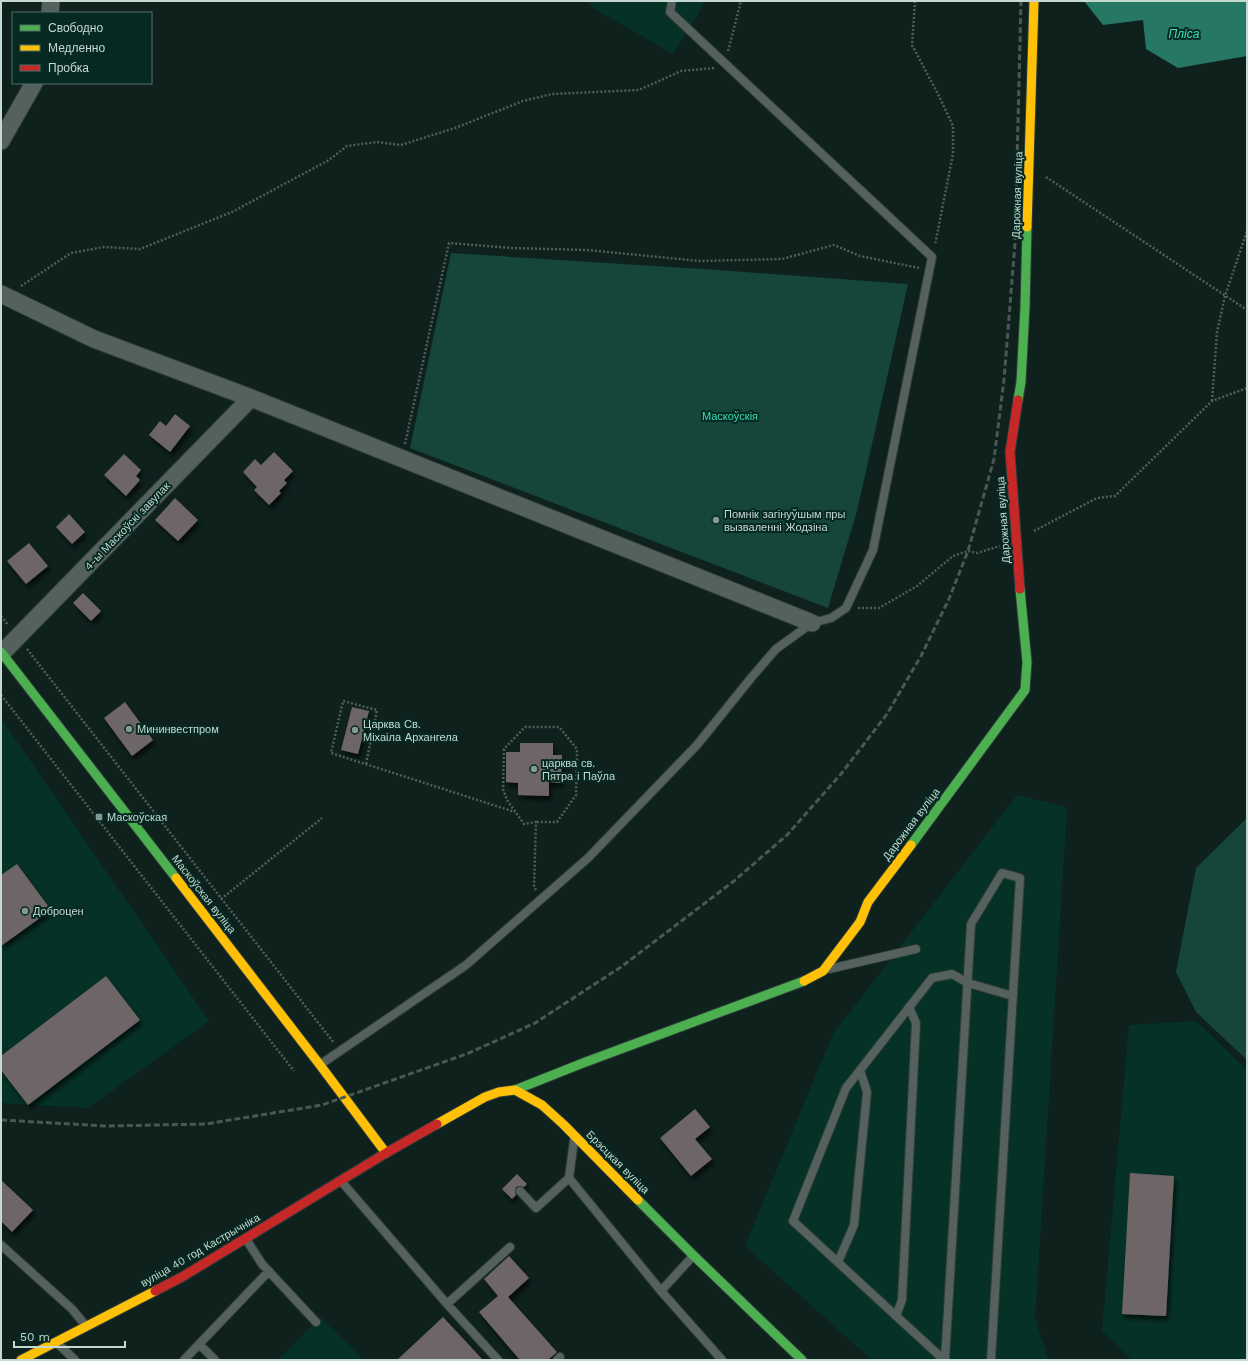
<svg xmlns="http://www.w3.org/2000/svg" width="1248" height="1361" font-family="'Work Sans',sans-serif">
  <defs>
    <filter id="shadow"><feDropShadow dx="2.5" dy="4.5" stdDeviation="2" flood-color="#0009"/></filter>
  </defs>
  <rect width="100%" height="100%" fill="#0e211d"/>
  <path fill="#063127" d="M587,1H706L673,54L595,9Z
    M1,718L209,1021L88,1108L1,1103Z
    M1017,795L1067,807L1035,1319L1049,1360H872L745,1246L833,1034Z
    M1196,1021L1247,1070V1360H1132L1102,1331L1129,1025Z
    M320,1317L364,1360H278Z"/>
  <path fill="#16453a" d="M451,253L718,270L908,284L857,511L828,608L410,448Z
    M1247,818V1060L1196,1012L1176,972L1196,868Z"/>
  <path fill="#267864" d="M1084,1H1247V56L1178,68L1146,49L1143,20L1103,25Z"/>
  <path fill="#6e6566" filter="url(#shadow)" d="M175,414L190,426L170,452L149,435L160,421L166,426Z
    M274,452L293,471L284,480L287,483L279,491L281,493L269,505L254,490L257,487L243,472L255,459L261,465Z
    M124,454L141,470L136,476L140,480L126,496L104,475Z
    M175,498L198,520L178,541L155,520Z
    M69,514L85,532L72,544L56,527Z
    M29,543L48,566L26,584L7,561Z
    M83,593L101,611L91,621L73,603Z
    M125,702L153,740L132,756L104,718Z
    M352,707L369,711L358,754L341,750Z
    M520,743H553V755H562L561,783L549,782V796L518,795V783L506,782V752H520Z
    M17,864L51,910L1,946V875Z
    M106,976L140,1020L28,1105L1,1070V1056Z
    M695,1109L710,1127L695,1139L712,1159L691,1176L660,1138Z
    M1130,1173L1174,1176L1166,1316L1122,1314Z
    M517,1174L527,1184L524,1187L519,1186L516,1187L515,1192L516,1195L512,1199L502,1189Z
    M1,1180L33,1210L12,1232L1,1221Z
    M509,1256L529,1278L508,1297L557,1352L548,1360H520L479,1312L498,1296L484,1279Z
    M443,1317L483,1360H397Z"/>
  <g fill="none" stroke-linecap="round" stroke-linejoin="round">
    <defs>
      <path id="lane" d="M829,969L916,949
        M321,1064L466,965L588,858L697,745L751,678L776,649L812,623L831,618L846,608L873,550L932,257L670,12L672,1
        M569,1178L574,1140
        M341,1181L447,1304L498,1360
        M520,1191L536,1208L569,1178L661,1291
        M246,1239L262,1264L316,1322
        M1,1245L72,1309L86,1326
        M693,1256L661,1291L722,1360
        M838,1262L854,1225L867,1092L860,1070
        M447,1304L510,1247
        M896,1316L902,1300L916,1023L909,1007
        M57,1343L75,1360
        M199,1344L215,1360
        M184,1360L269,1271
        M557,1360L560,1357
        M944,1360L793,1221L846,1088L932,978L952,974L968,983L1013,996
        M945,1360L971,924L1002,873L1020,878L991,1360"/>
      <path id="street" d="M50,13L51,1
        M1,141L34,83
        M1,294L94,339L251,398L812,623
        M2,653L251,398"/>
      <path id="fast" d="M1018,400L1021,382L1025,307L1027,227
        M1,652L176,878
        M911,845L1025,690L1027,662L1020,589
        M515,1090L583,1063L804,981
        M638,1200L693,1255L802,1360"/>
      <path id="slow" d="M1027,227L1034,1
        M176,878L320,1065L386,1153
        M804,981L823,971L860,922L868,902L911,845
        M437,1124L485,1097L499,1092L515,1090L542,1105L563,1124L638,1200
        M21,1360L155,1291"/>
      <path id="jam" d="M1018,400L1010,452L1020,589
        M155,1291L182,1277L386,1153L437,1124"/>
    </defs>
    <use href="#lane" stroke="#2f3c38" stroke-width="10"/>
    <use href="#street" stroke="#2f3c38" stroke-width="19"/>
    <use href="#fast" stroke="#2f3c38" stroke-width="11"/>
    <use href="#slow" stroke="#2f3c38" stroke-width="11"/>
    <use href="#jam" stroke="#2f3c38" stroke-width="11"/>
    <path stroke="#515e5a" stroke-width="2.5" stroke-dasharray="2 2" stroke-linecap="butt" d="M915,1L912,45L939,96L953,126V154L935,245
      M728,51L741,1
      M1046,177L1247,310
      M21,286L71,253L104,247L140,249L232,212L329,160L347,146L377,142L401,145L455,128L523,101L552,94L639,90L681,71L715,68
      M1212,401L1217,332L1225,296L1247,231
      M405,444L449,243L512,248L587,250L700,261L782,259L834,245L860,256L919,268
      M1034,531L1097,498L1115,496L1212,401L1247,388
      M858,608H879L917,586L953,556L968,551L977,553L1000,546
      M1,616L8,625
      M27,649L334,1043
      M1,695L294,1071
      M366,764L377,710L343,701L331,753L515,812
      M536,890L534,887L536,822L524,824L507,800L503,789L504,749L525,727H559L577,749L576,795L557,822H536
      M221,899L322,818"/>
    <use href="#lane" stroke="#54615d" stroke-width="8"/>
    <use href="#street" stroke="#54615d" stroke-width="17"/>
    <use href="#fast" stroke="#4caf50" stroke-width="9"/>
    <use href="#slow" stroke="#ffc107" stroke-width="9"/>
    <use href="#jam" stroke="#c62828" stroke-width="9"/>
    <path stroke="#4a5854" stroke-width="3" stroke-dasharray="6 3" stroke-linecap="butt" d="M1,1120L106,1126L206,1124L322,1105L469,1053L535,1023L621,967L734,881L787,835L841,774L887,714L921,656L949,599L968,551L994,459L1004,380L1015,243L1021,1"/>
  </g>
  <g fill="#869893" stroke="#062921" stroke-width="1.5">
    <circle cx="716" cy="520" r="4"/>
    <circle cx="129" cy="729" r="4"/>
    <circle cx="355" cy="730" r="4"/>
    <circle cx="534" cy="769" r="4"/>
    <rect x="95" y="813" width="8" height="8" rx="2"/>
    <circle cx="25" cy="911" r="4"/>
  </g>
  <g text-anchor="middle" stroke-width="4" stroke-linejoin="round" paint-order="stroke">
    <g font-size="11" fill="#c6d8d2" stroke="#062921">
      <text transform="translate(1017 195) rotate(-88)" y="4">Дарожная вуліца</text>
      <text transform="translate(1003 520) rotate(-94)" y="4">Дарожная вуліца</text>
      <text transform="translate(127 526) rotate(-46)" y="4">4-ы Маскоўскі завулак</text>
      <text transform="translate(911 824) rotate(-53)" y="4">Дарожная вуліца</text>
      <text transform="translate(204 894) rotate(52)" y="4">Маскоўская вуліца</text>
      <text transform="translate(618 1162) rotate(45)" y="4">Брэсцкая вуліца</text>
      <text transform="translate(200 1250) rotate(-30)" y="4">вуліца 40 год Кастрычніка</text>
    </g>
    <g font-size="11" fill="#39deb8" stroke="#062921">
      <text x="730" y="420">Маскоўскія</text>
    </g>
    <g font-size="11" fill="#c6d8d2" stroke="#062921" text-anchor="start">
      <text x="724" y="518">Помнік загінуўшым пры<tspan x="724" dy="13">вызваленні Жодзіна</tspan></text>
      <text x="363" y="728">Царква Св.<tspan x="363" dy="13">Міхаіла Архангела</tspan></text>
      <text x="137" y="733">Мининвестпром</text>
      <text x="542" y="767">царква св.<tspan x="542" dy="13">Пятра і Паўла</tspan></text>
      <text x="107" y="821">Маскоўская</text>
      <text x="33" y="915">Доброцен</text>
    </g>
    <g font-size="12" font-style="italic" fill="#3ce0ba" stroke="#062921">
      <text x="1184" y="38">Пліса</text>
    </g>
  </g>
  <rect width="1248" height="1361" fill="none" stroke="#c6d8d2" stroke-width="4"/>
  <rect x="12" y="12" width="140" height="72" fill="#062921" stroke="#536f68"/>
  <rect x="20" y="25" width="20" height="6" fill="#4caf50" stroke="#536f68"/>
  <text x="48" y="32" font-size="12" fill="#c6d8d2">Свободно</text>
  <rect x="20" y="45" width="20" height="6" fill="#ffc107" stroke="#536f68"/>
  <text x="48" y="52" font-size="12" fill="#c6d8d2">Медленно</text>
  <rect x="20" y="65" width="20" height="6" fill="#c62828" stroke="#536f68"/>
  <text x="48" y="72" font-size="12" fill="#c6d8d2">Пробка</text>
  <path d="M14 1341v6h111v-6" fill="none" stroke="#c6d8d2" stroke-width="2"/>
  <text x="20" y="1341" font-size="12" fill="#c6d8d2" stroke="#062921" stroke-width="3" paint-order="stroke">50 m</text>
</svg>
